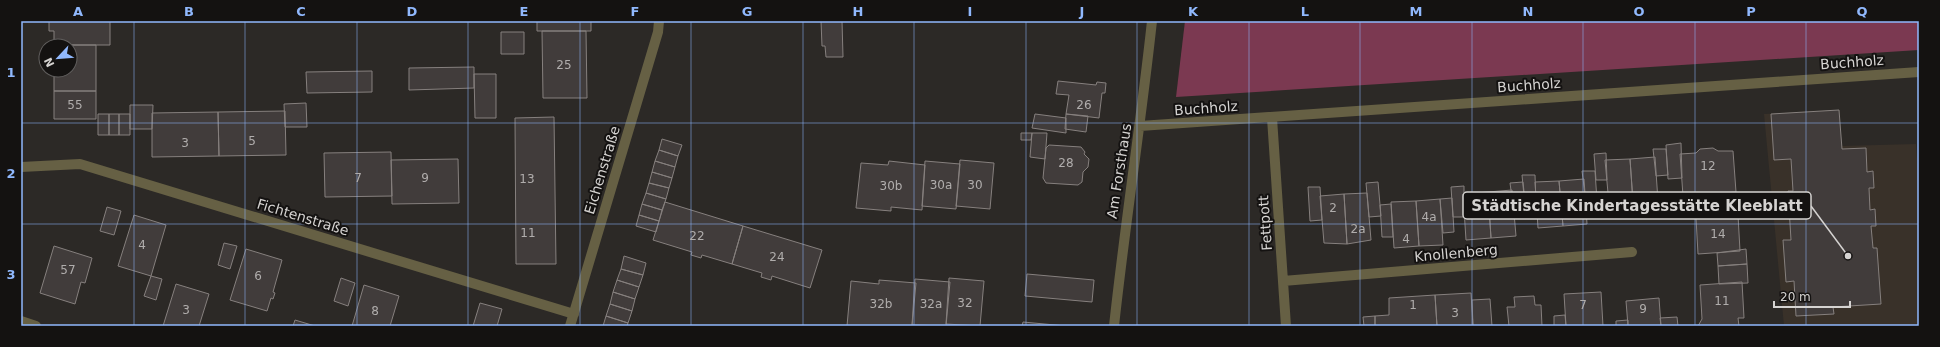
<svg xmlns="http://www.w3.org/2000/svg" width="1940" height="347" font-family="'DejaVu Sans',sans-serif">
  <rect width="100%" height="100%" fill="#2c2926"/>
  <path fill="#393129" d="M1839,110L1841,146L1916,144L1919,186V326H1784L1764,114Z"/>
  <path fill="#7b3951" d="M1185,21H1919V50L1176,97Z"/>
  <path fill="#413c3b" stroke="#86807e" d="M49,21H110V45H54V31H49Z
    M537,21H591V31H537Z
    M821,21H842L843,57H826L825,46H822Z
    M542,31H586L587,98H543Z
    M501,32H524V54H501Z
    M54,45H96V91H54V70H70V46Z
    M474,67V88L409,90V68Z
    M372,71V92L307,93L306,72Z
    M474,74H496V118H475Z
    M1058,81L1096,85L1097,82L1106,83L1105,93H1102L1099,118L1066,114L1069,95L1056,94Z
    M54,91H96V119H54Z
    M306,103L307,127H285L284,104Z
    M130,105H153L152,129H130Z
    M1839,110L1842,149L1866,148L1867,172L1873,171L1874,188H1869L1870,210L1875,209L1876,226H1871L1873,248H1877L1881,304L1833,307L1834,314L1796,316L1794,281L1786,282L1783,240H1791L1788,191H1793L1791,159L1774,160L1771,114Z
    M285,111L286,155L219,156L218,112Z
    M218,112L219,156L152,157V113Z
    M98,114H109V135H98Z
    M109,114H119V135H109Z
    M119,114H130V135H119Z
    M1035,114L1066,118V133L1032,128Z
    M1066,114L1088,116L1086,132L1065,129Z
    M554,117L556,264H516L515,118Z
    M1021,133H1032L1031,140H1021Z
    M1032,133H1047L1045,159L1030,157Z
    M662,139L682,145L678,156L659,150Z
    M1681,143L1682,178L1668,179L1666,145Z
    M1049,145L1081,147L1085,152L1084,154L1089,159L1088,167L1083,172L1082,182L1078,185L1046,183L1043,178L1046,148Z
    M1713,148L1718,151H1733L1736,192L1683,196L1680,154L1696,153L1700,149Z
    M1653,149H1666L1668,175L1656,176Z
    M659,150L678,156L675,167L655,161Z
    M391,152L392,196L325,197L324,153Z
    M1606,153L1607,180H1596L1594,154Z
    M1655,157L1658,201L1633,202L1630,159Z
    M458,159L459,203L392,204L391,160Z
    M1630,159L1633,202L1609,204L1605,160Z
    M960,160L994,163L990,209L956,206Z
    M655,161L675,167L672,178L652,172Z
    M889,161L925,165L922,210L891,207V211L856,208L861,163L888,165Z
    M925,161L960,164L956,209L922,206Z
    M1582,171H1595L1597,201L1586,202Z
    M652,172L672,178L669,188L649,183Z
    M1522,175H1535L1536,205L1525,206Z
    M1584,179L1587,224L1563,226L1559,181Z
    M1559,181L1563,226L1538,228L1535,182Z
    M1378,182L1381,216L1369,217L1366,183Z
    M1523,182L1526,212L1514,213L1510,183Z
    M649,183L669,188L666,199L646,193Z
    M1464,186V217H1453L1451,187Z
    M1308,187H1320L1322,220L1310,221Z
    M1512,190L1516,236L1491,238L1488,192Z
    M1488,192L1491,238L1466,240L1463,194Z
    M646,193L666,199L662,210L642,204Z
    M1367,193L1371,240L1347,244L1344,194Z
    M1344,194L1347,244L1324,243L1320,196Z
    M1452,198L1454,232L1443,233L1440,199Z
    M1440,199L1443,245L1419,246L1416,201Z
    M1416,201L1419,246L1394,248L1391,202Z
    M665,202L743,226L732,264L702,255L701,258L691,255L692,252L653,240Z
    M642,204L662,210L659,221L639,215Z
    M1391,204L1393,237H1382L1380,205Z
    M107,207L121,211L114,235L100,231Z
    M134,215L166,225L151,276L118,266Z
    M639,215L659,221L656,232L636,226Z
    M1738,215L1740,251L1698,254L1696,218Z
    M743,226L822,250L810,288L772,276L771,280L761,277L762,273L732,264Z
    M224,243L237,246L230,269L218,265Z
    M54,246L92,258L85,283L81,282L75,304L40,293Z
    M246,249L282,260L273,292L275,293L273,299L271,298L267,311L230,300Z
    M1746,249L1747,264L1718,266L1717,253Z
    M624,256L646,263L643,275L621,269Z
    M1747,264L1748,283L1719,284L1718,266Z
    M621,269L643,275L639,287L617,280Z
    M1027,274L1094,280L1092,302L1025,296Z
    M151,276L162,279L156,300L144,296Z
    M341,278L355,283L348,306L334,301Z
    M949,278L984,281L980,326L946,324Z
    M915,279L950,282L946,326L912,325Z
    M617,280L639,287L635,299L613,292Z
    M879,280L916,283L912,326H847L851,281L879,284Z
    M1742,282L1744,318H1738L1739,326H1698L1702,319L1700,285Z
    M176,284L209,294L199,326H163Z
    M364,285L399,296L390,326H352Z
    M613,292L635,299L632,311L610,304Z
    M1601,292L1603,326H1566L1564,294Z
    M1471,293L1473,326H1437L1435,295Z
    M1435,295L1437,326H1375V316L1389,315V298Z
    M1534,296L1535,305H1541L1542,326H1509L1507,307H1515L1514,297Z
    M1659,298L1661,326H1628L1626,301Z
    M1490,299L1492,326H1473L1472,300Z
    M480,303L502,309L497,326H473Z
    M610,304L632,311L628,323L606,316Z
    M1565,315L1566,326H1554V316Z
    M606,316L628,323L627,326H603Z
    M1375,316V326H1364L1363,317Z
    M1677,317L1678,326H1661L1660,318Z
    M295,320L315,326H293Z
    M1628,320V326H1616V321Z
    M1023,322L1066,326H1022Z"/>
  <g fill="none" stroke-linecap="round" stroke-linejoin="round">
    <path stroke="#666044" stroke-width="10" d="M1272,118L1286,326
      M1140,126L1919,72
      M21,167L80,164L574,314
      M1283,281L1632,252
      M21,321L36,326
      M570,326L658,32L659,21
      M1114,326C1125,224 1141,123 1152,21"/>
  </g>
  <path fill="none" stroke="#90b8fd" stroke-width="1" stroke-opacity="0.55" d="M134,21V326M245,21V326M357,21V326M468,21V326M580,21V326M691,21V326M803,21V326M914,21V326M1026,21V326M1137,21V326M1249,21V326M1360,21V326M1472,21V326M1583,21V326M1695,21V326M1806,21V326M21,123H1919M21,224H1919"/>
  <g text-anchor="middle" stroke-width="4" stroke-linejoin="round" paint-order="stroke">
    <g font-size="12" fill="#b0adac">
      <text x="564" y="69">25</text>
      <text x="75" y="109">55</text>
      <text x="1084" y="109">26</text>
      <text x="252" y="145">5</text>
      <text x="185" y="147">3</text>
      <text x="1066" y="167">28</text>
      <text x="1708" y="170">12</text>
      <text x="358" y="182">7</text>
      <text x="425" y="182">9</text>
      <text x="527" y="183">13</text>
      <text x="941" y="189">30a</text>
      <text x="975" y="189">30</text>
      <text x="891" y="190">30b</text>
      <text x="1333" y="212">2</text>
      <text x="1429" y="221">4a</text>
      <text x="1358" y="233">2a</text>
      <text x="528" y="237">11</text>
      <text x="1718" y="238">14</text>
      <text x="697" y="240">22</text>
      <text x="1406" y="243">4</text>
      <text x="142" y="249">4</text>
      <text x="777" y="261">24</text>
      <text x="68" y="274">57</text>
      <text x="258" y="280">6</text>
      <text x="1722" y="305">11</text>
      <text x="965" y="307">32</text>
      <text x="881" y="308">32b</text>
      <text x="931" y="308">32a</text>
      <text x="1413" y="309">1</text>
      <text x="1583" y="309">7</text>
      <text x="1643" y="313">9</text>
      <text x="186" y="314">3</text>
      <text x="375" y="315">8</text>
      <text x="1455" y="317">3</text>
    </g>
    <g font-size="14" fill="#d5d3d1" stroke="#141211">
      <text transform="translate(1852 62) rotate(-4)" y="5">Buchholz</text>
      <text transform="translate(1529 85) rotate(-4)" y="5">Buchholz</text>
      <text transform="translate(1206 108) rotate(-4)" y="5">Buchholz</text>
      <text transform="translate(602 170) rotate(-73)" y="5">Eichenstraße</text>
      <text transform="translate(1119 171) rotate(-81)" y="5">Am Forsthaus</text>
      <text transform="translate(303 217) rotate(17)" y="5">Fichtenstraße</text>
      <text transform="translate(1265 223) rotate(-94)" y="5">Fettpott</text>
      <text transform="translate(1456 253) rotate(-5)" y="5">Knollenberg</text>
    </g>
  </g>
  <path fill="none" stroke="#d5d3d1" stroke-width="1.5" d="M1848 256L1811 206"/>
  <circle fill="#d5d3d1" stroke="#141211" stroke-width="1.5" cx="1848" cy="256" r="4"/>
  <rect fill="#141211" stroke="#d5d3d1" stroke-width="1.5" x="1463" y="192" width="348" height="27" rx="4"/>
  <g font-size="15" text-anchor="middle" font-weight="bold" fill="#d5d3d1">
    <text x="1637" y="211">Städtische Kindertagesstätte Kleeblatt</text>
  </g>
  <rect width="1940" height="347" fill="none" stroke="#141211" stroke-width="44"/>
  <g transform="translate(58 58) rotate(244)"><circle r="19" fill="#141211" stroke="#615f5e"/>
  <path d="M0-3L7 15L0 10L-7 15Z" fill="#90b8fd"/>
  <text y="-6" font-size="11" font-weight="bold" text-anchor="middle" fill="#d5d3d1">N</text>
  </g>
  <path d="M1774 301v6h76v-6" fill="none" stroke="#d5d3d1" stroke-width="2"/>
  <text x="1780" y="301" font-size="12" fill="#d5d3d1" stroke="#141211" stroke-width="3" paint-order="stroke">20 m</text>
  <rect x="22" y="22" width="1896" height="303" fill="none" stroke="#90b8fd" stroke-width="1.5"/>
  <g font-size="13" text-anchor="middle" font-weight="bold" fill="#90b8fd">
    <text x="78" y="16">A</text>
    <text x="189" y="16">B</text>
    <text x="301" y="16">C</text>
    <text x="412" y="16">D</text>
    <text x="524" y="16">E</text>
    <text x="635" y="16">F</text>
    <text x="747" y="16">G</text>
    <text x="858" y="16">H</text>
    <text x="970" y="16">I</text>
    <text x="1082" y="16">J</text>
    <text x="1193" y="16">K</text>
    <text x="1305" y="16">L</text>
    <text x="1416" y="16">M</text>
    <text x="1528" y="16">N</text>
    <text x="1639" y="16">O</text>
    <text x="1751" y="16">P</text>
    <text x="1862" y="16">Q</text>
    <text x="11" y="77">1</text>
    <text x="11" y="178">2</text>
    <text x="11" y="279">3</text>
  </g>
</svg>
